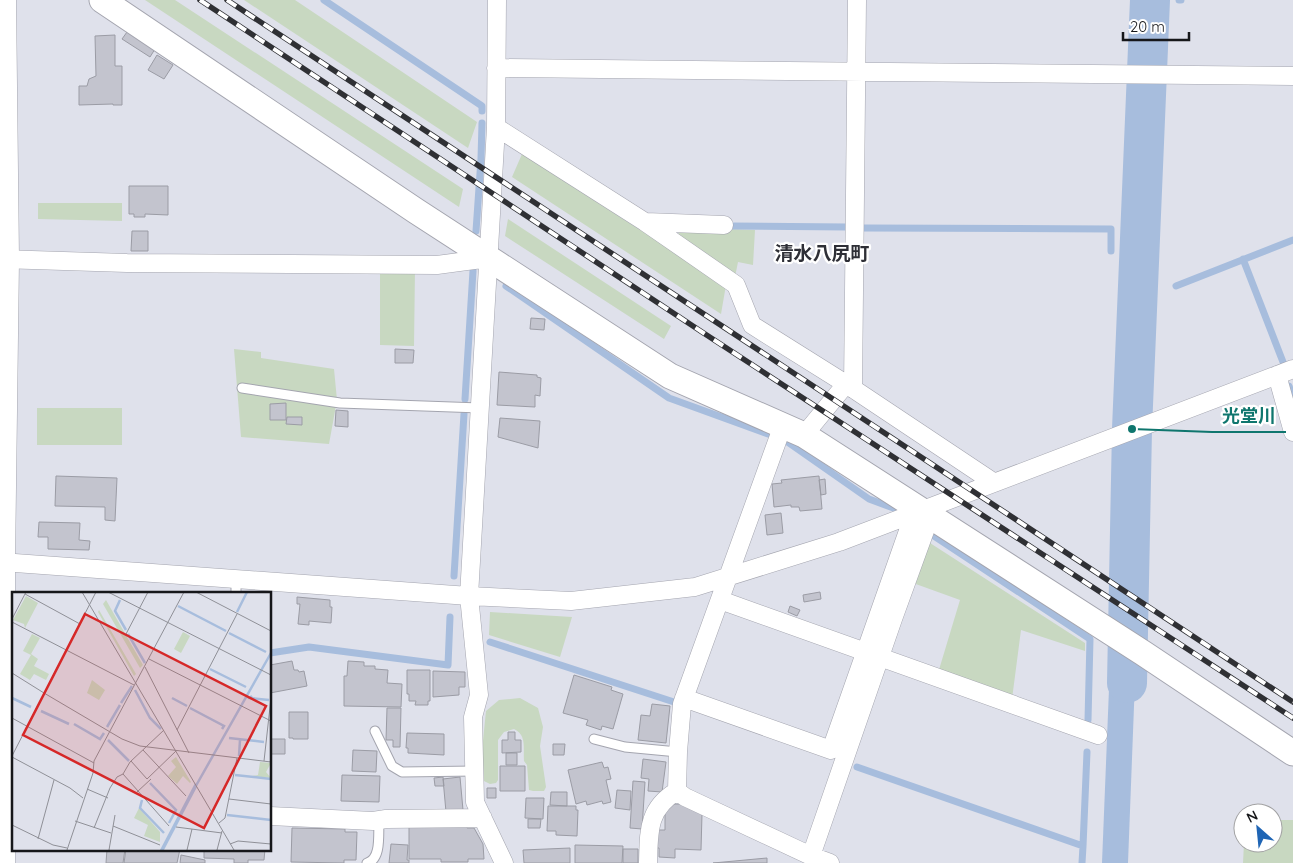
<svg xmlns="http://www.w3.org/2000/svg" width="1293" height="863" font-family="Quicksand,'Noto Sans JP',sans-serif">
  <rect width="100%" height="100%" fill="#dfe1eb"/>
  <path fill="#c8d8c1" d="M145,0H175L463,189L459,207Z
    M244,0H295L477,122L468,148Z
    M522,154L726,285L721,314L512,177Z
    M38,203H122V221L38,219Z
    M508,219L671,326L664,339L505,236Z
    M729,229L755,230L753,265L738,262L735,277L678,237L679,231L728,233Z
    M380,269H415L414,346L380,345Z
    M234,349L261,352V358L334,369L337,400L329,444L241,437Z
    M37,408H122V445H37Z
    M930,543L1085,643V651L1021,630L1012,699L938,673L960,600L913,583Z
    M490,612L572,617L560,657L489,635Z
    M520,698L538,708L543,727L540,746L546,787L544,791H533L529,790L527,765L524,761C523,748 527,735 514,729L504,732L498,740V780L496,783L490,784L484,781L482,750L486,711L499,700Z
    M1273,820H1293V863H1243L1244,843H1273Z"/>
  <path fill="#a7bddd" d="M1111,639L1136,654L1128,863H1102Z"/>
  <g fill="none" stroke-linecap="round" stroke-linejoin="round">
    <path stroke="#a7bddd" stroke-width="7" d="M324,0L482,106V111
      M1179,0H1181
      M731,226L847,227
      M864,228L1111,229V251
      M476,231L481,159L482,123
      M1129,252H1139
      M1243,259L1283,362
      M506,286L669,398L768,434
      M1176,286L1293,240
      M1137,295L1151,296
      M1289,386L1293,399
      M465,399L473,271
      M786,441L869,499L896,509
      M931,534L1090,639L1088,720
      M454,576L464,414
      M490,642L674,702
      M270,653L309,647L448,665L450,617
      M857,767L1083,846L1082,863
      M1083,846L1087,752"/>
    <path stroke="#a7bddd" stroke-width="40" d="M1127,683L1132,429L1150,0"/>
  </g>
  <path fill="#c3c4ce" stroke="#9b9ca5" d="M127,32L155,49L150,57L122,39Z
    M115,35V66H122V105H113V104L79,105V86H87L89,79L96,76L95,36Z
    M157,55L173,65L164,79L148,70Z
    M129,186H168V215L145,214V217H134V214H129Z
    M132,231H148V251H131Z
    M531,318L545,319L544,330L530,329Z
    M395,349L414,350L413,363H395Z
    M499,372L537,375V377L541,378L540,396L535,395V407L497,405Z
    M286,403V420H270V404Z
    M336,410L348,411V427L335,426Z
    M287,417H302V425L286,424Z
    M500,418L540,421L538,448L498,437Z
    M56,476L117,478L115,521L105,520V507L55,506Z
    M819,476L822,509L800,511L799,507H791V505L774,507L772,484L782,483L781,480Z
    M825,479L826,494L821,495L819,480Z
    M781,513L783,533L767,535L765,515Z
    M39,522L80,523L79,540L90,541L89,550L48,549V537H38Z
    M820,592L821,599L804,602L803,595Z
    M297,597L330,600V607H332L331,623L309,621V625L298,624L300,604H297Z
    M790,606L800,610L797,616L788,612Z
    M292,661L294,670H298L299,672L304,671L307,686L270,693V665Z
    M348,661L364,662V666H375V669L388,670L387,683L402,684L401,707L344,706V676H347Z
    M407,670H430V701H428V705H415L416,701H409V694H407Z
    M433,671L465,672V687H459V695L433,697Z
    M574,675L612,687L611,690L623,694L613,729L602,726L601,730L586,725L588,720L563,713Z
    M652,704L670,706L666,743L638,740L641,715L650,716Z
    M387,708H401L400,747H393V740H386Z
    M289,712H308V739H293V738H289Z
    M508,732H515V740H521V752L502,753V740H508Z
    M407,733L444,734V755L408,753V748H406Z
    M270,739H285V754H270Z
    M553,744H565L564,755H553Z
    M353,750L377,751L376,772L352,771Z
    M506,753H517V765H506Z
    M643,759L666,762L662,792L648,791L649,779L641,778Z
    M602,762L604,768L608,767L611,779L606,780L611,802L603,804L602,801L587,805L586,801L576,804L568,770Z
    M500,766H525V791H500Z
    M342,775L380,776L379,802L341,801Z
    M443,777L444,786H435L434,778Z
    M460,777L463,810L446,812L443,779Z
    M633,781L645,782L642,829L630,828Z
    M487,788H496V798H487Z
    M617,790L631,791L630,810L615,808Z
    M551,792H567V806L550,805Z
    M526,798H544L543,819L525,818Z
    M673,804H682L702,814L701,850L675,849V858L659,857V848H656L657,830H665V813Z
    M548,806H576V810H578L577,836L556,835V831H547Z
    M528,819H541L540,828H528Z
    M467,826V828H474L483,844L484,859H468V862H441V859H409V827Z
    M292,828L345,829V832H357L356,860H344V863L291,862Z
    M391,844L408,845L407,860H409V863H389Z
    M575,845L623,846L622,863H575Z
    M570,848V863H524L523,850Z
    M107,849H125L123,863H106Z
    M126,849H180L177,863H124Z
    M204,849H265L264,860H248V863H234V859L204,858Z
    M623,849H638V863H623Z
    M181,855L205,860V863H180Z
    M767,858V863H713Z"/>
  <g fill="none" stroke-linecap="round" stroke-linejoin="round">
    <defs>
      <path id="lane" d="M242,388L340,403L480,408
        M236,593V579
        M375,731L392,766L402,772L475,771
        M594,739L625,747L678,752
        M367,863C382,859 378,833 379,820"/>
      <path id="street" d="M497,0L496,127L469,596L479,695L473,717L475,802L504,863
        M496,68L1293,76
        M496,127L645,222L736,285L752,325L846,384L993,482
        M646,222L724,225
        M0,259L127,263L437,265L489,258
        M1277,375L1293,432
        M853,389L857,0
        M783,425L682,704L678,752L677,791L685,797L811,856L830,863
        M804,435L846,384
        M1,562L469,596L571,601L695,587L839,542L1293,369
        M720,600L1098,735
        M684,698L831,750L914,514
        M270,816L373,821L386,819L483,818
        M811,856L893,619L930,517
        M648,863C649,832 647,809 677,791"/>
      <path id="secondary" d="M102,0L416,211L670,376L804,435L1143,653L1293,753"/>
      <path id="highway" d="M1,863V562L5,259L2,0"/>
    </defs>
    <use href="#lane" stroke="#a4a5af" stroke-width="11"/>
    <use href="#street" stroke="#a4a5af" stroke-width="19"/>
    <use href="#secondary" stroke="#a4a5af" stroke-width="27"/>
    <use href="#highway" stroke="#a4a5af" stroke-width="29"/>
    <use href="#lane" stroke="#fff" stroke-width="9"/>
    <use href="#street" stroke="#fff" stroke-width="18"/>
    <use href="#secondary" stroke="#fff" stroke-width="25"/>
    <use href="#highway" stroke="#fff" stroke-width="28"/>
    <defs>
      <path id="rail" d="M200,0L702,332L1293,718
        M227,0L1293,702"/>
    </defs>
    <use href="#rail" stroke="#2f3034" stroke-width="5.5"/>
    <use href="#rail" stroke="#fff" stroke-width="4" stroke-dasharray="11" stroke-linecap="butt"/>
  </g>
  <g text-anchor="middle" stroke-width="4.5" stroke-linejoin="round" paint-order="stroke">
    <g font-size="19" font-weight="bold" fill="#2e2f36" stroke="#fff">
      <text x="822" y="260">清水八尻町</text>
    </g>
  </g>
  <g transform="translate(12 592)">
    <rect width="259" height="259" fill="#dfe1eb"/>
    <path d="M14,4L26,11L13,36L12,32L1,28ZM94,8L131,73L128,76L91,12ZM87,18L124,82L122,84L86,20ZM171,40L178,44L169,61L162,57ZM20,42L28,46L19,62L26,67L22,74L37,82L34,88L22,82L18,88L8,82L19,63L11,59ZM80,88L93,98L87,108L75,101ZM164,165L179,190L178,191L171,184L165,192L156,184L164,175L159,169ZM248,170L259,171L254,180L259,186L240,184L246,183ZM127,216L148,240V250L132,244L136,233L122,226Z" fill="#c8d8c1"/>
    <path d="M183,191L185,195L152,258H148Z" fill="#a7bddd"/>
    <path fill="none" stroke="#a7bddd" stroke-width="2.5" d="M108,8L103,19L114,38M166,14L214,39M225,20L235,0M217,41L254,60M116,42L133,71M198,77L234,95M123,98L138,126L149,137M240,104L238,106L257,108M0,106L19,115M160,106L175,114M109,111L120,94M178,116L212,134L210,137M29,119L57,132M62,132L88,147L92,141M95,135L108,113M217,146L252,150M96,148L117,169M227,164L228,148M223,183L259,187M138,191L164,218L157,231M181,199L259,61M130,208L128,216L152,241M215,223L259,228"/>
    <path fill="none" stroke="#8f9097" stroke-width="1" d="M70,0L222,258M96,0L259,83M184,0L259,39M13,2L68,32M0,27L14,0M0,30L122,93M114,42L136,0M137,67L259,129M133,75L177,161M0,81L32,101M32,101L110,147L128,154L259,170M0,126L82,171M152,138L118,170L111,182L157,234M165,138L225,22M131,158L174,204M0,164L84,0M0,165L58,196L71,206M119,169L135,187L164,159M252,169L259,106M75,197L96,206M125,200L139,187M217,207L259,212M63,229L99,241M207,231L213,226L225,166M0,233L41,253L55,256M101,234L148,253M164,235L210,241M82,236L98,196L105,185L111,182M26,247L42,188M218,252L226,249L259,252M55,258L81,181L82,169L172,0M97,258L103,223M175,258L180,237M205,258L210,239"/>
    <path fill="#d62828" fill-opacity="0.15" stroke="#d62828" stroke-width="2.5" d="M73,22L254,114L192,236L11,143Z"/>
    <rect width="259" height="259" fill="none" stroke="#16171a" stroke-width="2.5"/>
  </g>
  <path fill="none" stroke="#0f766e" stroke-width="2" d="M1132 429L1212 432H1286"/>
  <circle fill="#0f766e" stroke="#fff" stroke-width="2" cx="1132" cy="429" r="5"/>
  <g font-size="18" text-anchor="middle" font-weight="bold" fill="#0f766e" stroke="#fff" stroke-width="4.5" stroke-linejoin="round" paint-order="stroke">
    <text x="1249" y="422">光堂川</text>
  </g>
  <g transform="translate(1258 828) rotate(333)"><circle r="24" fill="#ffffff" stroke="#a2a2a3"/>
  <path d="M0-4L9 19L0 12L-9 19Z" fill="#1f65b5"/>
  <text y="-8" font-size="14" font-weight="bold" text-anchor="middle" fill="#16171a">N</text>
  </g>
  <path d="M1123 32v8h66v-8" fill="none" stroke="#16171a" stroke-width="2.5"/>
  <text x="1130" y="32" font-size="15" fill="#16171a" stroke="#ffffff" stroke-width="4" paint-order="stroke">20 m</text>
</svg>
